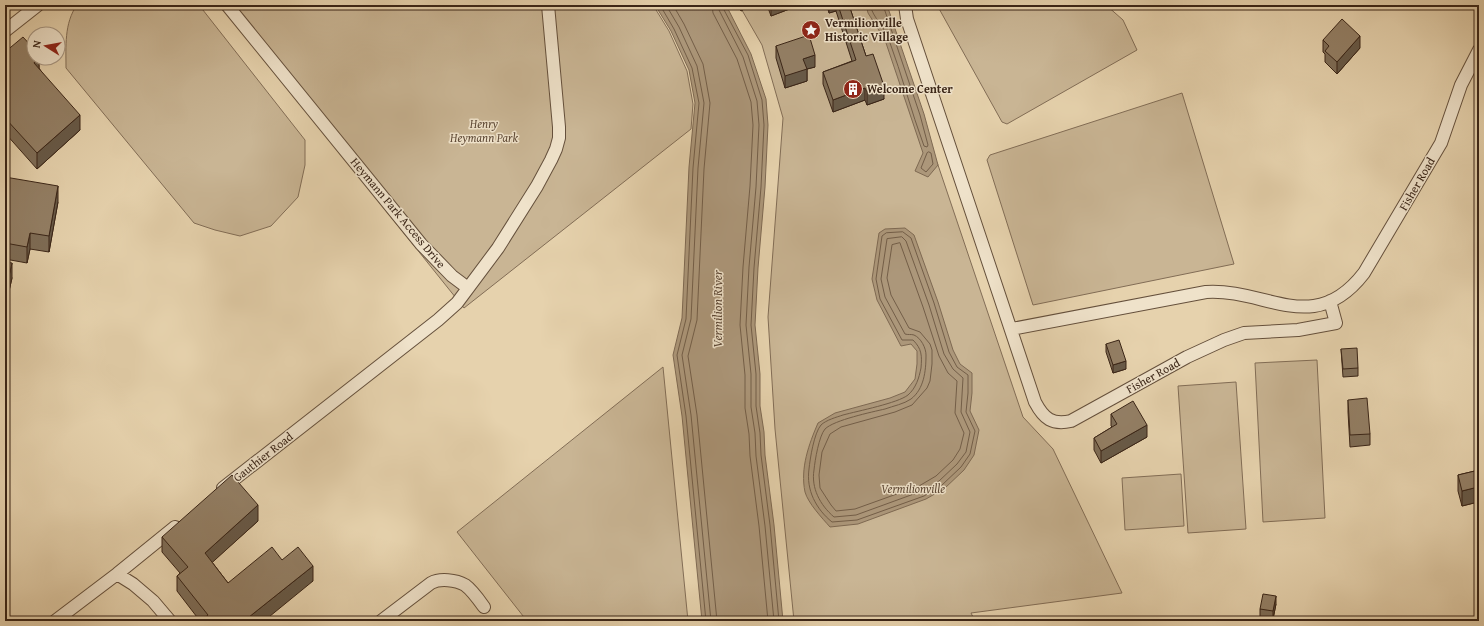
<svg xmlns="http://www.w3.org/2000/svg" width="1484" height="626" font-family="'Gentium Book Plus',serif">
  <rect width="100%" height="100%" fill="#e6d2ad"/>
  <filter id="stains"><feTurbulence type="fractalNoise" baseFrequency=".005" numOctaves="4"/><feColorMatrix values="0 0 0 0 .2 0 0 0 0 .09 0 0 0 0 .02 0 0 0 .5 -.17"/></filter>
  <radialGradient id="worn" r=".72"><stop offset=".6" stop-color="#630" stop-opacity="0"/><stop offset="1" stop-color="#630" stop-opacity=".3"/></radialGradient>
  <path fill="#c9b594" stroke="#826d56" d="M77,5H199L305,140V165L298,197L271,226L240,236L215,230L194,223L66,68C66,47 64,23 77,5Z
    M221,5H653L669,31L687,71L693,104L691,129L464,308Z
    M739,5H886L901,88L938,165L1023,417L1053,449L1122,593L971,613L975,621H794L775,429L768,317L783,118L762,45Z
    M937,5H1106L1123,20L1137,50L1007,124L1002,122Z
    M1182,93L1234,264L1033,305L987,160L990,155Z
    M1317,360L1325,518L1263,522L1255,363Z
    M663,367L688,621H527L457,532Z
    M1236,382L1246,529L1188,533L1178,386Z
    M1181,474L1184,526L1125,530L1122,478Z"/>
  <path fill="#ac977a" stroke="#7e6952" d="M655,5H726L751,54L766,99L768,125L765,187L758,268L755,325L760,374V406L764,432L765,455L774,525L783,621H702L682,416L673,355L682,318L689,167L695,103L689,70L671,31Z
    M866,5H887L924,114L938,165L928,177L915,171L923,153L885,40L868,13Z
    M905,228L914,235L938,302L953,350L960,364L972,373V393L970,411L979,430L974,455L964,470L945,488L926,499L858,524L830,527C822,518 808,503 805,492C800,468 809,444 818,423L835,413L890,398L905,392L915,379L917,364V351L911,344L901,346L877,300L872,279L879,233L885,229Z"/>
  <g fill="none" stroke-linecap="round" stroke-linejoin="round">
    <path stroke="#735e48" stroke-width="1" d="M660,5L674,29L692,68L699,103L693,168L686,319L677,355L686,416L706,621
      M666,5L679,27L697,66L704,103L698,168L691,319L682,355L691,415L711,621
      M673,5L684,24L703,64L710,103L704,169L697,320L688,356L697,415L717,621
      M712,5L713,13L737,59L751,102L753,125L750,186L743,267L740,325L745,375V408L749,434L750,456L759,526L768,621
      M718,5L719,10L743,57L757,101L759,125L756,187L749,267L746,325L751,374V407L755,433L756,456L765,526L774,621
      M723,5V8L748,55L762,100L764,125L761,187L754,268L751,325L756,374V406L760,433L761,455L770,525L779,621
      M870,5C873,18 885,27 889,40C902,75 911,111 924,146L927,147L928,145L920,115L883,5
      M929,152L931,153L933,164L926,172L921,168L927,153Z
      M903,232L911,238L934,303L949,352L957,367L968,375V393L966,412L975,431L970,454L961,467L942,485L924,496L857,520L832,522C816,509 806,490 809,469C810,459 814,433 821,425C826,420 837,417 843,415C858,411 898,403 908,395C916,388 919,378 921,368C922,356 922,349 913,340H902L880,299L876,279L882,236L886,233Z
      M902,237L906,241L929,305L944,354L953,369L963,378L961,412L970,432L966,452L957,464L939,481L922,491L856,515L834,517C820,505 811,488 814,470C815,460 819,436 825,429C834,420 872,412 885,409C893,406 904,404 911,399C924,389 926,371 926,355C926,348 921,338 914,335C911,334 908,335 905,334L885,297L881,279L887,239Z
      M900,243L923,307L939,356L948,373L957,381L955,413L964,433L960,449L953,460L936,476L919,486L855,509L836,511L831,505L820,488L819,475L822,452L830,434L841,427L895,412L912,405L927,388L930,381L932,364V350L930,344L920,332L909,328L891,295L887,278L892,245Z"/>
    <defs>
      <path id="minor" d="M227,5L421,244L452,276L468,288
        M905,5L907,19L1035,402C1044,419 1052,425 1071,421L1187,357L1224,340L1244,333L1298,330L1336,323L1330,301
        M5,31L38,5
        M1012,329L1206,292C1266,288 1314,338 1364,273L1441,143L1461,85L1479,50
        M223,488L438,320L457,303L498,248L537,186L551,160L556,149L559,138V127L548,5
        M117,574L133,584L153,601L170,621
        M55,621L117,574L175,527
        M381,621L431,583C440,578 456,580 465,585C472,590 479,600 484,607"/>
    </defs>
    <use href="#minor" stroke="#65503c" stroke-width="14"/>
    <use href="#minor" stroke="#efe2ca" stroke-width="12"/>
  </g>
  <path fill="#7e6d57" stroke="#3a2517" d="M737,5H750L741,11Z
    M767,5H800L771,16Z
    M827,5H849L866,56L884,99L867,105L865,100L833,112L823,84V72L852,61L836,11L829,13Z
    M1323,40L1360,48L1337,74L1325,62V54L1323,52Z
    M776,46L815,67L807,69V81L785,88L776,58Z
    M5,52L39,58V68L80,130L37,169L5,133V136Z
    M5,177L58,202L49,252L30,249L27,263L5,259Z
    M5,262L12,278L9,291L5,290Z
    M1106,344L1126,369L1113,373L1106,352Z
    M1341,349L1358,368V376L1343,377Z
    M1348,400L1370,434V445L1350,447L1348,412Z
    M1111,414L1147,437L1101,463L1094,450V438L1112,427L1111,426Z
    M1479,470V506L1478,502L1462,506L1458,491V475Z
    M258,521L212,562L228,583L282,560L313,581L200,621L177,591V576L180,573L162,552V537Z
    M1276,604L1273,619L1260,617V609Z"/>
  <path fill="#675947" stroke="#3a2517" d="M741,5H750L741,11Z
    M771,5H800L771,16Z
    M829,5H836V11L829,13Z
    M1360,36V48L1337,74V62Z
    M815,55V67L807,69V81L785,88V76L803,59Z
    M37,58H39V70L34,63Z
    M884,86V99L867,105V92Z
    M865,88V100L833,112V100Z
    M80,115V130L37,169V153Z
    M58,186V202L49,252V236Z
    M30,233V249L27,263V247Z
    M12,263V278L9,291V276Z
    M1126,361V369L1113,373V365Z
    M1147,425V437L1101,463V451Z
    M1478,487V502L1462,506V491Z
    M258,505V521L205,569V553Z
    M313,566V581L264,621H244Z
    M1276,596V604L1273,619V611Z"/>
  <path fill="#937f65" stroke="#3a2517" d="M838,5H849L866,56L873,54L884,86L867,92L865,88L833,100L823,72L856,60Z
    M1342,19L1360,36L1337,62L1325,51L1329,46L1323,40Z
    M809,35L815,55L803,59L807,69L785,76L776,46Z
    M23,37L34,49V58H37L34,63L80,115L37,153L5,118V52Z
    M5,177L58,186L49,236L30,233L27,247L5,243Z
    M5,262L12,263L9,276L5,275Z
    M1119,340L1126,361L1113,365L1106,344Z
    M1357,348L1358,368L1343,369L1341,349Z
    M1367,398L1370,434L1350,435L1348,400Z
    M1133,401L1147,425L1101,451L1094,438L1117,424L1111,414Z
    M1479,470V490L1478,487L1462,491L1458,475Z
    M232,475L258,505L205,553L228,583L272,547L282,560L298,547L313,566L244,621H201L208,615L177,576L188,567L162,537Z
    M1263,594L1276,596L1273,611L1260,609Z"/>
  <defs>
    <symbol id="sight-disc" viewBox="-11 -11 22 22"><circle r="9.5" fill="#8f2418" stroke="#efe2ca"/><path d="M0-6L1.8-2.2L6-1.7L2.9 1.2L3.7 5.4L0 3.3L-3.7 5.4L-2.9 1.2L-6-1.7L-1.8-2.2Z" fill="#fff"/></symbol>
    <symbol id="building-disc" viewBox="-11 -11 22 22"><circle r="9.5" fill="#8f2418" stroke="#efe2ca"/><path d="M-4-6H4V6H1V3H-1V6H-4ZM-2.5-4.3h1.7v1.8h-1.7ZM.8-4.3h1.7v1.8H.8ZM-2.5-1h1.7V.8h-1.7ZM.8-1h1.7V.8H.8Z" fill="#fff"/></symbol>
  </defs>
  <g fill-rule="evenodd">
    <use href="#sight-disc" x="800" y="19" width="22" height="22"/>
    <use href="#building-disc" x="842" y="78" width="22" height="22"/>
  </g>
  <g text-anchor="middle" stroke-width="3" stroke-linejoin="round" paint-order="stroke">
    <g font-size="12" font-weight="bold" fill="#3a2517" stroke="#efe2ca" text-anchor="start">
      <text x="825" y="27">Vermilionville<tspan x="825" dy="14">Historic Village</tspan></text>
      <text x="867" y="93">Welcome Center</text>
    </g>
    <g font-size="12" font-style="italic" fill="#5e4936" stroke="#efe2ca">
      <text x="484" y="128">Henry<tspan x="484" dy="14">Heymann Park</tspan></text>
      <text x="913" y="493">Vermilionville</text>
    </g>
    <g font-size="12" fill="#3a2517" stroke="#efe2ca">
      <text transform="translate(1417 184) rotate(-60)" y="4">Fisher Road</text>
      <text transform="translate(398 213) rotate(50)" y="4">Heymann Park Access Drive</text>
      <text transform="translate(1153 376) rotate(-29)" y="4">Fisher Road</text>
      <text transform="translate(263 457) rotate(-38)" y="4">Gauthier Road</text>
    </g>
    <g font-size="13" font-style="italic" fill="#5c4735" stroke="#efe2ca">
      <text transform="translate(717 309) rotate(-90)" y="5">Vermilion River</text>
    </g>
  </g>
  <rect width="1484" height="626" fill="none" stroke="#e6d2ad" stroke-width="20"/>
  <rect x="6" y="6" width="1472" height="614" fill="none" stroke="#3a2517" stroke-width="2"/>
  <rect x="10" y="10" width="1464" height="606" fill="none" stroke="#3a2517"/>
  <g transform="translate(46 46) rotate(281)"><circle r="19" fill="#efe2ca" stroke="#a79682"/>
  <path d="M0-3L7 15L0 10L-7 15Z" fill="#8f2418"/>
  <text y="-6" font-size="11" font-weight="bold" text-anchor="middle" fill="#3a2517">N</text>
  </g>
  <rect width="100%" height="100%" filter="url(#stains)"/>
  <rect width="100%" height="100%" fill="url(#worn)"/>
</svg>
